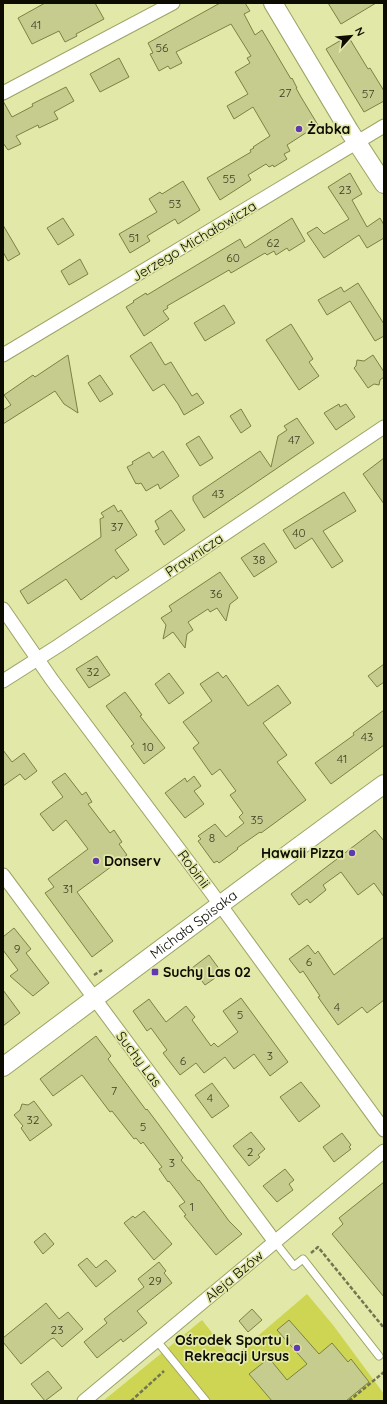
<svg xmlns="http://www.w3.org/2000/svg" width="387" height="1404" font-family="Quicksand,sans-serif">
  <rect width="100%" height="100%" fill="#e2e8a8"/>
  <path fill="#cdd552" d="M307,1294L333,1325L384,1394V1401H103L202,1320L232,1358Z"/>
  <path fill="#c6cc8d" stroke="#7c8144" d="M45,3H95L104,19L76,34L77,36L65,42L59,31L32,44L18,18Z
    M220,3H245L250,11L244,14L255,35L262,30L291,79L292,78L297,88H296L301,97L318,125L287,145L290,151L284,154L287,159L274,167L273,165L269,167L266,164L248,175L251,180L220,200L207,178L251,152L250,150L254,148L253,147L270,136L253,107L234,119L227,106L248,94L235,72L250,63L247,58L251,56L231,24L176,52L182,63L170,69L168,66L159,71L150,54L153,53L148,43Z
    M328,3H376L341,24Z
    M348,36L368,69L370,68L384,91V101L364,112L326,49Z
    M119,58L129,77L100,92L90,74Z
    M66,87L74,101L54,112L58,119L39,128L38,125L16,136L21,144L8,150L3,143V101L12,117L33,106L32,104Z
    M350,173L362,194L352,200L367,227L380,218L384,225V238L367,248L359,235L324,258L307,233L317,227L324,234L349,219L328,187Z
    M183,181L200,210L178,224L175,219L147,236L150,241L130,253L119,234L157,212L149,199L160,192L162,194Z
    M63,218L74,235L58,245L47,228Z
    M292,218L305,241L289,251L287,248L276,255L274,251L267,255L265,253L231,273L229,270L167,306L168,308L163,311L169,319L144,336L126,307L134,302L133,301L146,293L147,295L240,239L245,248Z
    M3,225L20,254L8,261L3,252Z
    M80,259L88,274L69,285L61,271Z
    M358,283L384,324V336L375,341L350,301L327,315L318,300L341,287L344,292Z
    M224,305L235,323L205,341L194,323Z
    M291,324L313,359L309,362L319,376L299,390L266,340Z
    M151,342L165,365L171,362L192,396L197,393L204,403L184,415L178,404L164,384L153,391L130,356Z
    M68,355L78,413L64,404L55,391L3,424V410L11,405L4,395L33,375L35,377Z
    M373,355L384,372V377L380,380L379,385L374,384L368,388L354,368L356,366L357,360L364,361Z
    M100,375L113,394L100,402L88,383Z
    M339,404L340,407L346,404L355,417L336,430L324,413Z
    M241,409L251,426L241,433L230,416Z
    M297,418L314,443L204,518L193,500V496L260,451L271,467L278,436L287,430L284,426Z
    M199,436L213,458L200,466L186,444Z
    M163,451L179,476L160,489L158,484L146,491L141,483L138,484L137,483L136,484L127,467L133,464L132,462L149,452L153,458Z
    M384,458V504L363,474Z
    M344,492L356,511L323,531L343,561L332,568L312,538L295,549L283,530Z
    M114,505L118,512L121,510L137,535L115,550L129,570L116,579L114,576L81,600L66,579L28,604L20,591L101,537L100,519L104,517L101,513Z
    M171,510L185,530L164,545L155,531L159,529L155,521Z
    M264,543L277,562L254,577L241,558Z
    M220,572L238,598L230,604L226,621L217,608L210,612L208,609L188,622L193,630L187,634L185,648L173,632L163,639L166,625L161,618L172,611L169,606Z
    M97,656L110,675L89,688L76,669Z
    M384,664V682L377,687L368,676Z
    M218,672L223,678L226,675L248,706L278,685L291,703L263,723L287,755L277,762L306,800L261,833L260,832L237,848L238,849L219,863L217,861L214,863L198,841L201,839L198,836L215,824L226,837L244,823L239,817L243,813L230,795L236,791L220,769L212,775L193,748L199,743L183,722L212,701L200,684Z
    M169,673L184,693L169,704L155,684Z
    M125,692L142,715L140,716L165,748L144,764L131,746L134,744L106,706Z
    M384,710V745L331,784L315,763L354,735L353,733Z
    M3,750L12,762L24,753L37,771L25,780L20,774L3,786Z
    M65,773L82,795L86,792L92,802L88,804L110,833L114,830L122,842L119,844L127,855L77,892L113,941L92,957L45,893L54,887L48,879L88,849L66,820L53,831L40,814L63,797L52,782Z
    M194,776L201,786L194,791L204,804L185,818L165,793L185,778L187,782Z
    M375,830L384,841V897L374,883L358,895L341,872L323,885L326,890L310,903L307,899L299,905L291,894Z
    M14,928L31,949L26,953L49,983L33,996L10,976L18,970L3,950V937Z
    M384,937V1000L367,1013L362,1007L338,1025L318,997L320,996L303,971L300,973L289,959L308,945L315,954L318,951L334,975Z
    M209,955L220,970L213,975L215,978L205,985L192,968Z
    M3,990L20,1013L3,1026Z
    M241,998L288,1062L270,1076L254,1054L234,1069L225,1057L204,1073L196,1063L180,1075L163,1053L167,1050L151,1028L147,1031L133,1011L149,999L166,1022L186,1006L195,1017L192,1020L211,1046L214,1043L218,1047L238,1032L223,1011Z
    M96,1036L111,1056L108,1059L146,1110L147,1109L159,1125L183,1158L181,1160L198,1181L199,1180L229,1221L242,1234L216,1255L184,1216L186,1215L179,1206L185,1202L169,1181L168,1182L159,1169L162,1167L143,1142L141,1144L136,1138L134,1139L112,1111L110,1112L82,1075L53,1096L40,1079Z
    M301,1082L320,1106L299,1122L280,1097Z
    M212,1083L229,1106L212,1118L195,1095Z
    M34,1101L52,1125L30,1141L21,1128L23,1126L14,1115L20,1110L22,1104L28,1105Z
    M251,1132L265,1149L258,1155L260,1157L249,1166L233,1146Z
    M342,1133L351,1145L349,1147L351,1149L334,1162L323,1147Z
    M285,1169L294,1180L289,1184L293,1190L277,1202L263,1186Z
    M384,1182V1297L332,1234L343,1224L339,1218Z
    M144,1211L172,1244L154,1260L124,1223L133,1216L135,1218Z
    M45,1233L54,1244L43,1254L34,1242Z
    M87,1258L96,1268L106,1260L116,1271L96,1287L78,1265Z
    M159,1262L166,1271L164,1273L172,1283L137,1311L147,1323L123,1342L121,1339L97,1358L84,1342L107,1323L104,1319L144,1287L138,1279Z
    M46,1303L59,1319L68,1312L83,1329L62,1347L54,1338L51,1339L21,1364L3,1342V1338Z
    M252,1309L262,1320L248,1332L239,1321Z
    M289,1320L319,1354L332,1343L348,1362L351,1359L369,1382L346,1401H272L249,1374L269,1358L287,1380L307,1364L277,1330Z
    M48,1371L62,1388L45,1401L31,1384Z"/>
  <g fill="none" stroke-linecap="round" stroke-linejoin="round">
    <defs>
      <path id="lane" d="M275,1242L294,1266L303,1259L379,1356
        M157,1341L206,1401"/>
      <path id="street" d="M3,93L173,3
        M3,355L384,126
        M3,609L52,680L208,888L384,1130
        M3,681L58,646L384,427
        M3,875L275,1242
        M84,1401L384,1151"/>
      <g id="secondary">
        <path d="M273,3L350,132L384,184"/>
        <path id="s1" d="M3,1067C130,972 256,877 384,784"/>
      </g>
    </defs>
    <use href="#lane" stroke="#9ea365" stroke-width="9"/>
    <use href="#street" stroke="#9ea365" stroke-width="15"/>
    <use href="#secondary" stroke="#9ea365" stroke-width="20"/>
    <path stroke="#717550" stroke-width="2.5" stroke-dasharray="4 2" stroke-linecap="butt" d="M94,975L102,970
      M311,1253L318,1247L384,1328
      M131,1401L164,1371
      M349,1401L384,1372"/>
    <use href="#lane" stroke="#fff" stroke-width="7"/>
    <use href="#street" stroke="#fff" stroke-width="13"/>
    <use href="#secondary" stroke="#fff" stroke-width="18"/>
  </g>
  <g fill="#6039b1" stroke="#e2e8a8" stroke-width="1.5">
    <circle cx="299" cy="129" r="4"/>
    <circle cx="352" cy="853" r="4"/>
    <circle cx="96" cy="861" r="4"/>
    <rect x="151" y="968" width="8" height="8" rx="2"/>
    <circle cx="297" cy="1348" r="4"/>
  </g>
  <g text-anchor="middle" stroke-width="3.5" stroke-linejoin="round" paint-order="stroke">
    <g font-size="12" fill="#3a3d23">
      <text x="36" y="29">41</text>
      <text x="162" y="52">56</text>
      <text x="285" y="97">27</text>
      <text x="368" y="98">57</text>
      <text x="229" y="183">55</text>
      <text x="345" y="194">23</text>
      <text x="175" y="208">53</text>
      <text x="134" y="242">51</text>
      <text x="273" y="247">62</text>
      <text x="233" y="262">60</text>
      <text x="294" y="444">47</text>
      <text x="218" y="498">43</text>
      <text x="117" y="531">37</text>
      <text x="299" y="537">40</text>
      <text x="259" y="564">38</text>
      <text x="216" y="598">36</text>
      <text x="93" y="676">32</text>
      <text x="367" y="741">43</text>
      <text x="148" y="751">10</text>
      <text x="342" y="763">41</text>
      <text x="257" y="824">35</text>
      <text x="212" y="842">8</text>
      <text x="68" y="893">31</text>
      <text x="17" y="953">9</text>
      <text x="309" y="966">6</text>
      <text x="337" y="1011">4</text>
      <text x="240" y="1019">5</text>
      <text x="270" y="1060">3</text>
      <text x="183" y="1065">6</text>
      <text x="114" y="1095">7</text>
      <text x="210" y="1102">4</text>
      <text x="33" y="1124">32</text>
      <text x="143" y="1131">5</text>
      <text x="250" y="1156">2</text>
      <text x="172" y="1167">3</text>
      <text x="192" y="1211">1</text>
      <text x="155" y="1285">29</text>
      <text x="57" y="1334">23</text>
    </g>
    <g font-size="14" font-weight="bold" fill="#0c0d00" stroke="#e2e8a8" text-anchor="start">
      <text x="307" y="134">Żabka</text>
      <text x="344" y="858" text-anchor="end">Hawaii Pizza</text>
      <text x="104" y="866">Donserv</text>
      <text x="163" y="977">Suchy Las 02</text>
      <text x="289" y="1345" text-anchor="end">Ośrodek Sportu i<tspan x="289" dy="16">Rekreacji Ursus</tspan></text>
    </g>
    <g font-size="14" fill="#0c0d00" stroke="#e2e8a8">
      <text transform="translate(194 241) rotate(-31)" y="5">Jerzego Michałowicza</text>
      <text transform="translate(194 555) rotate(-34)" y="5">Prawnicza</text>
      <text transform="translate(194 869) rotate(53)" y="5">Robinii</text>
      <text dy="5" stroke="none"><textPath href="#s1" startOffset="238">Michała Spisaka</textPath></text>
      <text transform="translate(139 1059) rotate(53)" y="5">Suchy Las</text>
      <text transform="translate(234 1276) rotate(-40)" y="5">Aleja Bzów</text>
    </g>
  </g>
  <rect width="387" height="1404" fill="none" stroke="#0c0d00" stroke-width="8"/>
  <g transform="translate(351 36) rotate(63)" stroke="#e2e8a8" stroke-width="3" paint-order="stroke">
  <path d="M0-3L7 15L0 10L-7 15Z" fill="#0c0d00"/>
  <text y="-6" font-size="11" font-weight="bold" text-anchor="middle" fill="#0c0d00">N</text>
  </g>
</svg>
